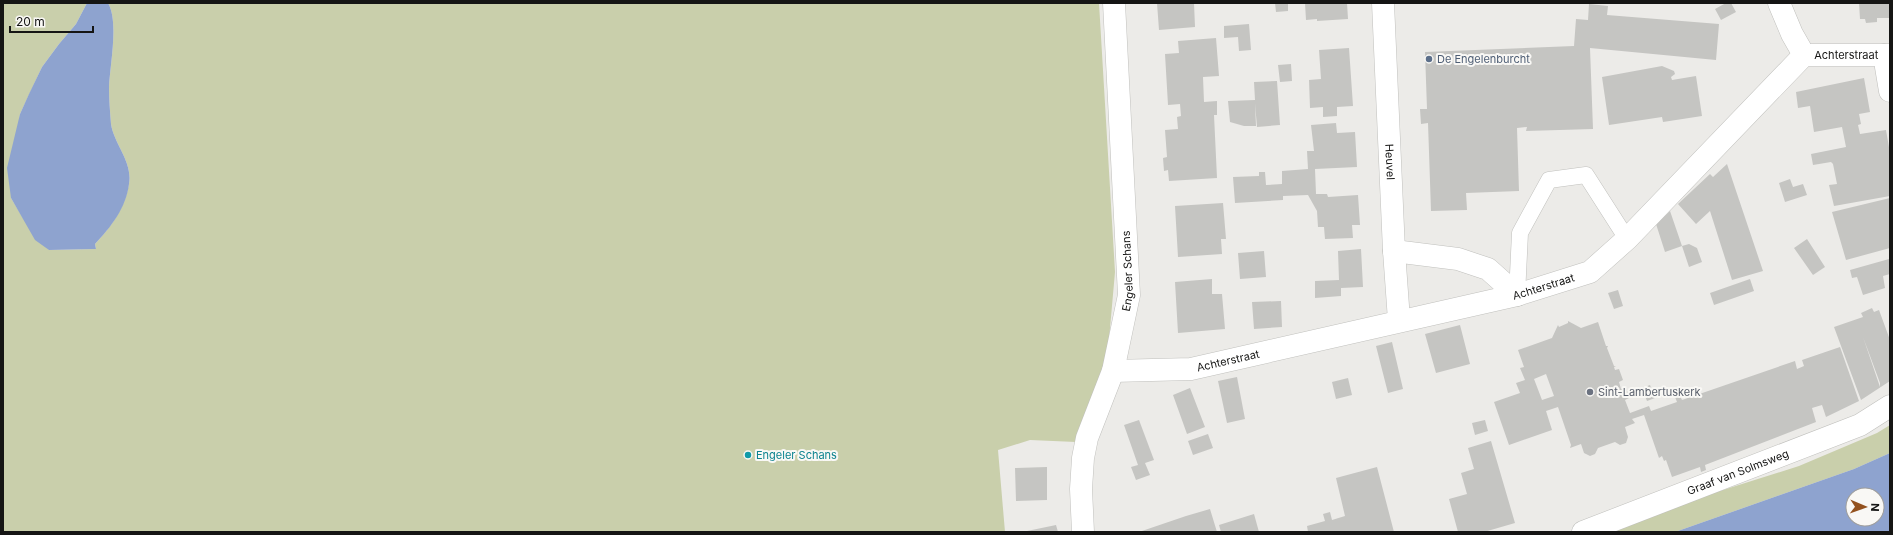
<svg xmlns="http://www.w3.org/2000/svg" width="1893" height="535" font-family="Inter,sans-serif">
  <rect width="100%" height="100%" fill="#ecebe8"/>
  <path fill="#c9cfab" d="M3,3H87L76,24L59,44L42,67L20,114L11,198L23,218L49,250L96,249L95,244C111,227 125,208 129,184C133,162 114,144 111,124C110,112 109,99 109,87C110,65 119,21 108,3H1099L1115,272L1107,362L1076,442L1030,440L998,450L1005,532H3Z
    M1890,425V453L1854,469L1675,532H1590L1799,466L1877,433Z"/>
  <path fill="#8ea3cf" fill-rule="evenodd" d="M87,3H108C119,21 110,65 109,87C109,99 110,112 111,124C114,144 133,162 129,184C126,208 111,227 95,244L96,249L49,250L35,240L11,198L7,168L20,114L29,94L42,67L59,44L76,24Z
    M1890,453V532H1675L1854,469ZM1853,495H1877V519H1853Z"/>
  <path fill="#c5c5c2" fill-rule="evenodd" d="M1157,3H1194L1195,27L1159,30Z
    M1275,3H1288V11L1276,12Z
    M1305,3H1347L1348,19L1317,21V19L1306,20Z
    M1726,3H1731L1736,12L1721,20L1715,9Z
    M1859,3H1890V18H1877V22L1866,23L1865,19H1860Z
    M1589,4L1608,6L1607,15L1719,24L1716,60L1590,48L1593,129L1526,131L1527,127L1517,128L1519,191L1466,193L1467,210L1431,211L1428,123L1421,124L1420,109H1427L1425,52L1574,46L1576,19L1588,20Z
    M1249,24L1251,50L1239,51L1238,37L1224,38V26Z
    M1216,38L1219,76L1203,77L1204,102L1217,101V115H1214L1217,178L1169,181L1168,170L1164,171L1163,158L1167,157L1165,130L1178,129L1177,117L1181,116L1180,104L1168,105L1165,54L1179,53L1178,41Z
    M1349,48L1353,106L1337,107V116L1323,117V107L1310,108L1309,80L1321,79L1319,50Z
    M1291,64L1292,81L1280,82L1278,65Z
    M1662,66L1674,71L1675,74L1671,77L1672,80L1696,76L1702,116L1663,122L1662,117L1609,125L1602,77Z
    M1864,78L1870,112L1859,114L1861,124L1858,125L1860,134L1886,130L1890,153V196L1834,206L1829,185L1837,184L1833,164L1831,162L1813,165L1811,154L1846,147L1842,127L1814,132L1810,106L1798,108L1796,92Z
    M1277,81L1280,125L1257,127L1255,103L1256,126H1244L1230,122L1228,101L1255,100L1254,82Z
    M1336,123L1337,133L1355,132L1357,167L1315,169L1316,194H1327L1328,197L1358,195L1360,225H1352L1353,238L1325,239L1324,227H1318L1317,211L1308,195L1283,196V200L1235,203L1233,177L1259,176V172H1265L1266,185L1282,184V171L1308,169L1307,151H1314L1311,125Z
    M1727,164L1763,271L1732,280L1710,211L1696,224L1678,204L1710,174L1713,177Z
    M1790,179L1793,187L1803,184L1807,195L1785,202L1779,183Z
    M1890,198V248L1846,260L1832,212Z
    M1223,203L1226,239H1221L1222,254L1178,257L1175,206Z
    M1670,211L1682,246L1689,244L1697,248L1702,262L1689,267L1682,246L1665,252L1656,224Z
    M1807,239L1825,267L1813,275L1794,248Z
    M1361,249L1363,287L1341,288V296L1315,298V281L1339,280L1338,251Z
    M1264,251L1266,277L1240,279L1238,253Z
    M1889,259L1890,274L1883,276L1885,288L1863,295L1857,277L1852,278L1850,270Z
    M1212,279V294H1222L1225,329L1178,333L1175,282Z
    M1750,279L1754,291L1714,305L1710,293Z
    M1618,290L1623,306L1614,309L1608,293Z
    M1281,301L1282,327L1254,329L1252,302Z
    M1872,308L1874,312L1879,310L1890,340V381L1861,400L1834,327L1863,317L1861,313ZM1863,337L1880,383V387Z
    M1568,321L1581,328L1598,322L1606,346H1608L1607,348L1614,366L1616,367H1614L1615,370L1619,369L1623,380L1619,382L1621,389L1626,387L1629,398L1625,400L1630,413L1649,406L1651,411L1677,402L1675,397L1680,396L1682,400L1795,361L1797,369L1804,366L1802,360L1840,347L1859,401L1826,417L1822,405L1812,408L1816,422L1705,465L1706,470L1701,472L1700,467L1672,477L1666,460L1664,461L1662,456L1659,458L1644,415L1632,419L1635,423L1625,427L1628,437L1626,443L1620,445L1615,442L1598,448L1595,454L1590,456L1584,453L1581,444L1570,448L1571,445L1558,407L1546,411L1552,430L1509,445L1494,402L1520,393L1516,383L1525,380L1520,368L1524,367L1518,350L1552,338L1558,325L1559,327L1568,323ZM1546,374L1554,396L1542,400L1534,379Z
    M1460,325L1470,364L1436,373L1425,334Z
    M1392,342L1403,389L1388,393L1376,346Z
    M1237,377L1245,419L1227,423L1218,381Z
    M1348,378L1352,395L1336,399L1332,382Z
    M1650,385L1655,398L1647,401L1642,388Z
    M1190,388L1205,427L1187,434L1173,395Z
    M1139,420L1154,460L1145,463L1150,475L1136,480L1131,467L1138,465L1124,425Z
    M1485,420L1488,431L1475,435L1472,423Z
    M1208,434L1213,448L1193,455L1188,441Z
    M1491,441L1515,523L1484,532H1458L1449,499L1467,494L1461,473L1474,469L1468,448Z
    M1047,467V500L1016,501L1015,468Z
    M1377,467L1394,532H1308L1307,526L1325,521L1323,514L1330,512L1332,520L1345,516L1336,478Z
    M1210,509L1217,532H1139L1186,516Z
    M1254,514L1259,532H1221L1219,525Z
    M1056,525L1058,532H1027V531Z"/>
  <g fill="none" stroke-linecap="round" stroke-linejoin="round">
    <defs>
      <path id="lane" d="M1517,295L1520,233L1549,180L1586,175L1627,239"/>
      <g id="street">
        <path id="s1" d="M1383,3L1394,251L1399,320"/>
        <path d="M1779,3L1792,34L1804,55"/>
        <path d="M1884,55L1890,91"/>
        <path d="M1394,251L1458,259L1488,269L1517,295"/>
        <path id="s2" d="M1113,371L1191,369L1517,295L1590,272L1627,239L1804,55H1890"/>
        <path id="s3" d="M1083,532L1081,489L1083,458L1087,438L1113,371L1129,295L1114,3"/>
        <path id="s4" d="M1583,532L1860,425L1890,406"/>
      </g>
    </defs>
    <use href="#lane" stroke="#c0c0bd" stroke-width="17"/>
    <use href="#street" stroke="#c0c0bd" stroke-width="23"/>
    <use href="#lane" stroke="#fff" stroke-width="16"/>
    <use href="#street" stroke="#fff" stroke-width="22"/>
  </g>
  <circle fill="#5c6f8a" stroke="#f9f8f5" stroke-width="1.5" cx="1429" cy="59" r="4"/>
  <circle fill="#6b7280" stroke="#f9f8f5" stroke-width="1.5" cx="1590" cy="392" r="4"/>
  <circle fill="#0f9aa8" stroke="#f9f8f5" stroke-width="1.5" cx="748" cy="455" r="4"/>
  <g text-anchor="middle" stroke-width="4" stroke-linejoin="round" paint-order="stroke">
    <g font-size="11" fill="#151514" stroke="#f9f8f5">
      <text dy="4" stroke="none"><textPath href="#s2" startOffset="836">Achterstraat</textPath></text>
      <text dy="4" stroke="none"><textPath href="#s1" startOffset="159">Heuvel</textPath></text>
      <text dy="4" stroke="none"><textPath href="#s3" startOffset="268">Engeler Schans</textPath></text>
      <text dy="4" stroke="none"><textPath href="#s2" startOffset="440">Achterstraat</textPath></text>
      <text dy="4" stroke="none"><textPath href="#s2" startOffset="116">Achterstraat</textPath></text>
      <text dy="4" stroke="none"><textPath href="#s4" startOffset="166">Graaf van Solmsweg</textPath></text>
    </g>
    <g font-size="11" fill="#4e5e75" stroke="#f9f8f5" text-anchor="start">
      <text x="1437" y="63">De Engelenburcht</text>
    </g>
    <g font-size="11" fill="#5b616d" stroke="#f9f8f5" text-anchor="start">
      <text x="1598" y="396">Sint-Lambertuskerk</text>
    </g>
    <g font-size="11" fill="#0d838f" stroke="#f9f8f5" text-anchor="start">
      <text x="756" y="459">Engeler Schans</text>
    </g>
  </g>
  <rect width="1893" height="535" fill="none" stroke="#151514" stroke-width="8"/>
  <g transform="translate(1865 507) rotate(92)"><circle r="19" fill="#f9f8f5" stroke="#9e9d9b"/>
  <path d="M0-3L7 15L0 10L-7 15Z" fill="#93511e"/>
  <text y="-6" font-size="11" font-weight="bold" text-anchor="middle" fill="#151514">N</text>
  </g>
  <path d="M10 26v6h83v-6" fill="none" stroke="#151514" stroke-width="2"/>
  <text x="16" y="26" font-size="12" fill="#151514" stroke="#f9f8f5" stroke-width="3" paint-order="stroke">20 m</text>
</svg>
